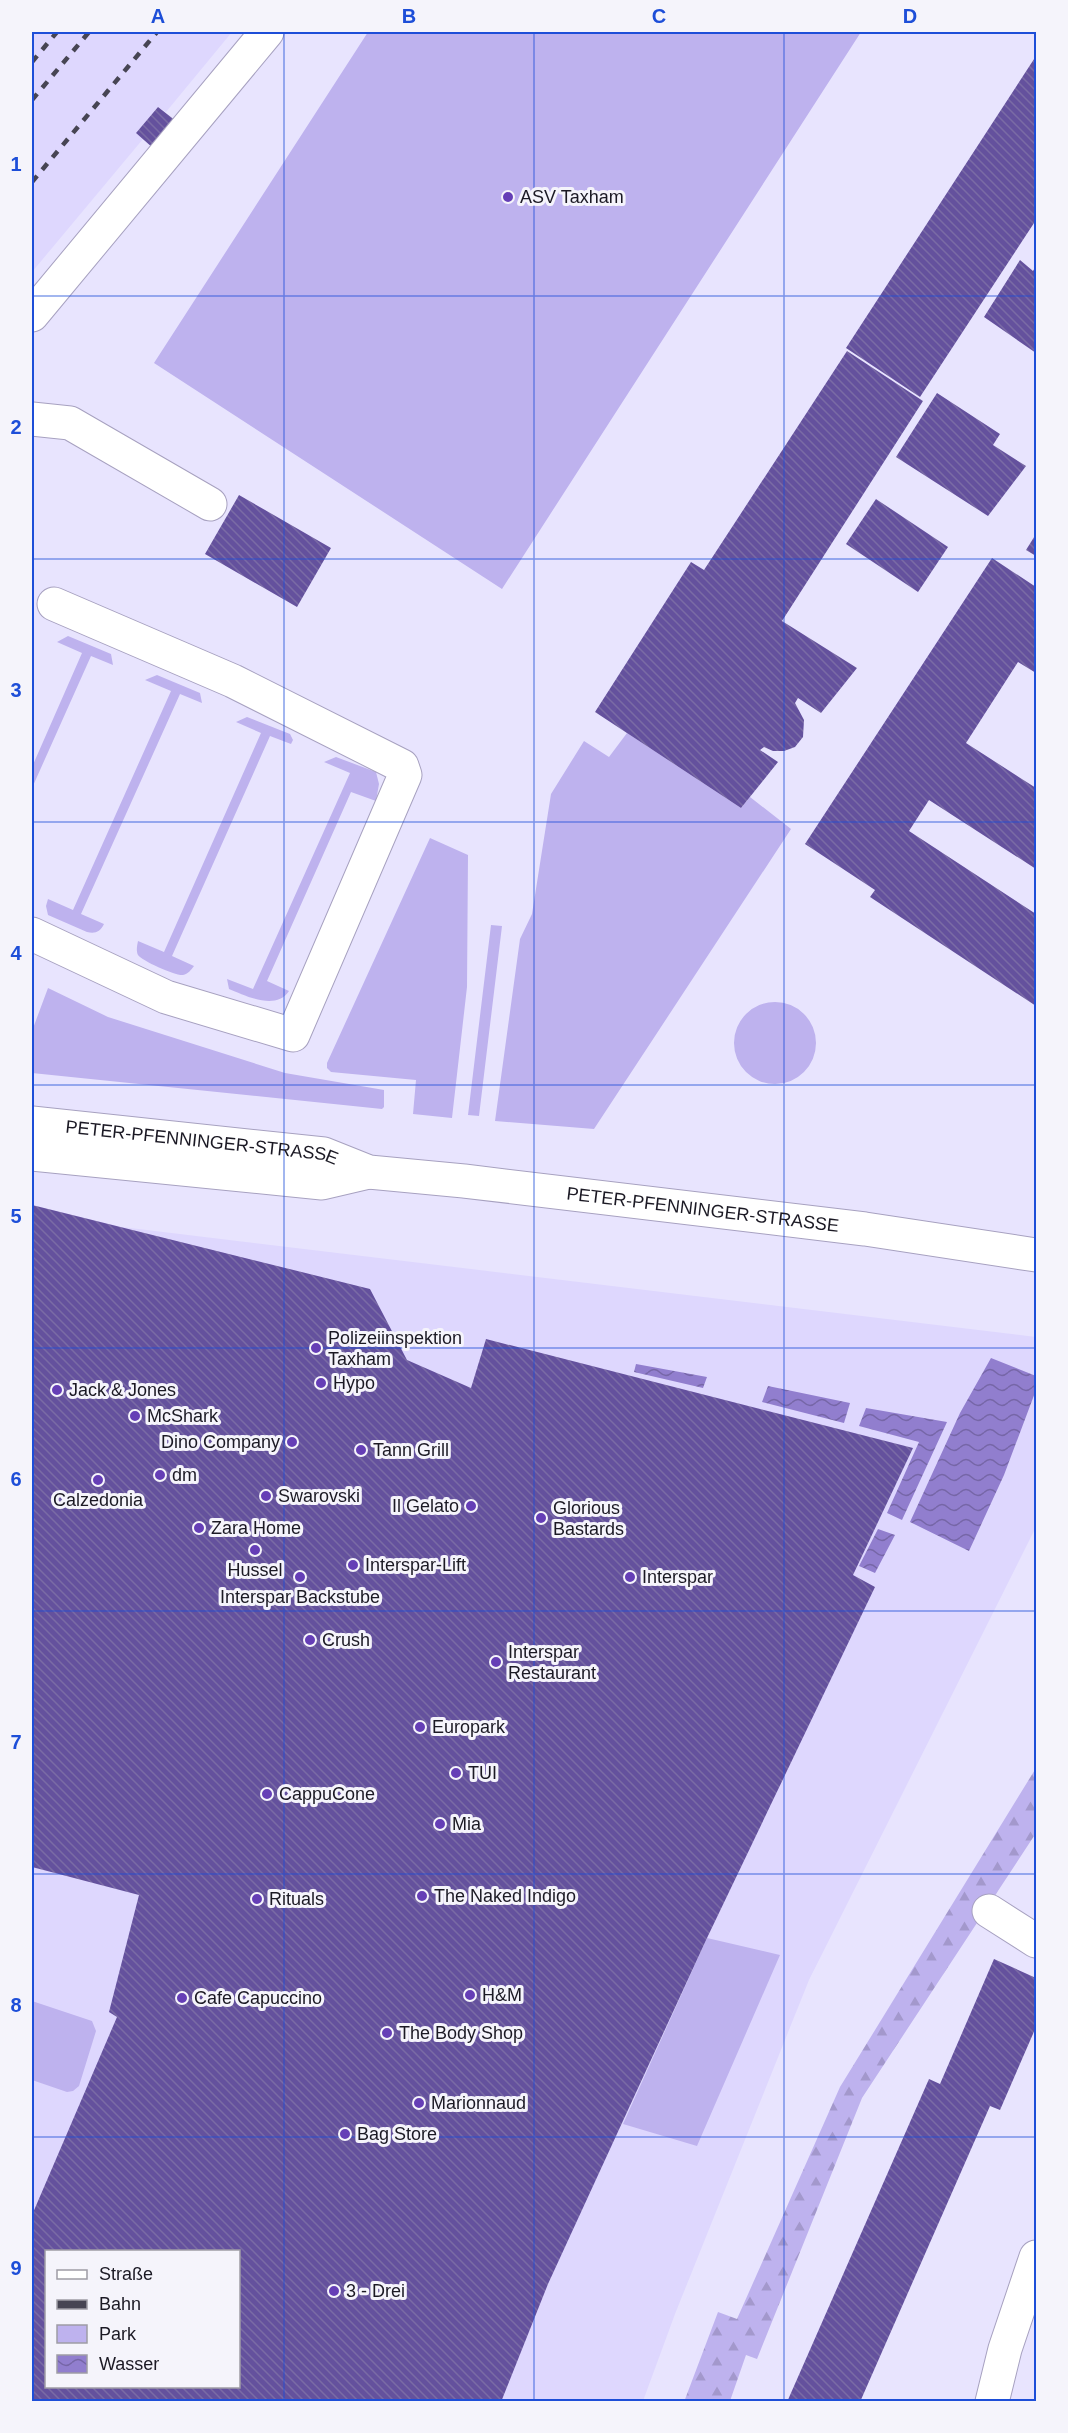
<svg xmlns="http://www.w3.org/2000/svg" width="1068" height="2433" font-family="Helvetica,sans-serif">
  <defs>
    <pattern id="forest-firs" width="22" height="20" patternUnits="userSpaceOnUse" patternTransform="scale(1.5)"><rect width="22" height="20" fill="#beb2ee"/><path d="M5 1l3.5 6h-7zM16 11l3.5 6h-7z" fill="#a398cc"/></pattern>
    <pattern id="water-waves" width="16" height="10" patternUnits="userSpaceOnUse" patternTransform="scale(1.5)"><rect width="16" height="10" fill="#917ece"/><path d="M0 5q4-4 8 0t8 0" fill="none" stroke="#7666a7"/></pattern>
    <pattern id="building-back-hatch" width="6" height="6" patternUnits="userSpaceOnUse" patternTransform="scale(1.5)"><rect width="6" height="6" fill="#64519d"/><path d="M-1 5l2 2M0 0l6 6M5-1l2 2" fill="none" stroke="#7a6ba5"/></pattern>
  </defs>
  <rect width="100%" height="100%" fill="#e8e4fe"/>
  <path fill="#ded7fe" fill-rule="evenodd" d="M32,32H232L166,112L158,107L136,133L143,139L32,272Z
    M32,1205L122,1227L1036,1337V1527L809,1980L675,2314L643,2401H32ZM46,2252H238V2386H46Z"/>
  <path fill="#beb2ee" d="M368,32H861L502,589L154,363Z
    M68,636L111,654L113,665L91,656L32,788V767L82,653L57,642Z
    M157,675L200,693L202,703L180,694L81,914L104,924C100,932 95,934 87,932L48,915L46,906L48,899L73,910L171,691L145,680Z
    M247,717L290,734L293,740L291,744L270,736L172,956L194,966C191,970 188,974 183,975C176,976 142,961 138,955C136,951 137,946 138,941L164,952L261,733L236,722Z
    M627,733L741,808L750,797L791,829L594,1129L495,1121L520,939L532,914L551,794L584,741L609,757Z
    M336,757L376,772L379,784L376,801L351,792L267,981L289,991C276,1011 246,996 229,989L227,979L253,989L350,773L324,762Z
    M430,838L468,855L467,987L452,1118L413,1114L416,1080L331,1072L327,1068V1063Z
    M491,925L502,926L479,1116L468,1115Z
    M48,988L108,1017L285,1073L384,1090V1107L382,1109L32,1073V1031Z
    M734 1043a41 41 0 1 1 82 0a41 41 0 1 1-82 0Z
    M707,1938L780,1955L697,2146L623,2124Z
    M32,2001L92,2021L96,2031L79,2086L73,2091L67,2092L32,2080Z"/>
  <path fill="url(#forest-firs)" d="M1036,1768V1833L862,2098L757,2359L746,2355L730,2401L684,2402L718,2312L737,2319L840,2087Z"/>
  <path fill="url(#water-waves)" d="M991,1358L1036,1376V1390L1004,1475L969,1551L910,1522L960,1413Z
    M636,1364L707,1377L703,1388L634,1372Z
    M768,1386L850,1403L844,1423L762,1402Z
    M866,1408L947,1422L902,1520L887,1513L919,1442L859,1426Z
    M878,1529L895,1535L875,1573L859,1566Z"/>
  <path fill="url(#building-back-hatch)" fill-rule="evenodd" d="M1036,56V220L920,397L846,348Z
    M158,107L176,121L153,148L136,133Z
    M1020,260L1033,271L1036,266V353L984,317Z
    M847,351L923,401L782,621L857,668L821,713L798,698L795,703L804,720L803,737L795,747L784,751H773L764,747L760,750L778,762L741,808L595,712L691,562L704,570Z
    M937,393L1000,434L993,445L1026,466L988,516L896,457Z
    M239,495L331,548L297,607L205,554Z
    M876,499L948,547L918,592L846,544Z
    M1036,534V556L1026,550Z
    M992,558L1036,587V673L1018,662L966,743L1036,788V869L929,800L909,831L1036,914V1006L870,897L875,890L805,844Z
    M32,1205L370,1289L407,1360L471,1388L486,1339L913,1448L853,1575L875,1587L707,1938L548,2284L501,2402H32V2215L117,2017L109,2012L139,1895L32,1867ZM46,2252H238V2386H46Z
    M994,1959L1036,1978V2027L1000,2110L990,2106L860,2402H787L929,2079L940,2084Z"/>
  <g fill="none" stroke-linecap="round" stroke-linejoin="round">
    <defs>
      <g id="minor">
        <path d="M32,315L267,32"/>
        <path d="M32,419L70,423L210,504"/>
        <path d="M32,934L166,997L293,1035L405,775L402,766L233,681L54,604"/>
        <path id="s1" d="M32,1123L324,1154L369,1172L464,1181L865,1229L1036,1255"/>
        <path d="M32,1154L322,1183L369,1172"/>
        <path d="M989,1911L1036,1941"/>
        <path d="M992,2402L1005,2349L1036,2257"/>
      </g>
    </defs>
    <use href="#minor" stroke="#a7a1c0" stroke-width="35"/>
    <use href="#minor" stroke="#fff" stroke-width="33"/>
    <path stroke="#474553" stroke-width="4.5" stroke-dasharray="8 8" stroke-linecap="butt" d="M32,62L57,32
      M32,100L89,32
      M32,182L157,32"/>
  </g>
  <path fill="none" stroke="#1d4ed8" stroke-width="1.5" stroke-opacity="0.55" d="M284,32V2402M534,32V2402M784,32V2402M32,296H1036M32,559H1036M32,822H1036M32,1085H1036M32,1348H1036M32,1611H1036M32,1874H1036M32,2137H1036"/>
  <g fill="#653eb6" stroke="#f5f4fb" stroke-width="2">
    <circle cx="508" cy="197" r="6"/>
    <circle cx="316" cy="1348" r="6"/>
    <circle cx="321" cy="1383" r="6"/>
    <circle cx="57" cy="1390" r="6"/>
    <circle cx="135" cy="1416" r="6"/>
    <circle cx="292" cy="1442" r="6"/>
    <circle cx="361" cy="1450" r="6"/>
    <circle cx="160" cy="1475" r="6"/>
    <circle cx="98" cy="1480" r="6"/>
    <circle cx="266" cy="1496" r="6"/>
    <circle cx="471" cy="1506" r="6"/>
    <circle cx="541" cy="1518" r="6"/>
    <circle cx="199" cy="1528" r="6"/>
    <circle cx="255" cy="1550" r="6"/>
    <circle cx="353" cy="1565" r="6"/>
    <circle cx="300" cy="1577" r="6"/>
    <circle cx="630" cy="1577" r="6"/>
    <circle cx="310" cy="1640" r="6"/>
    <circle cx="496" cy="1662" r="6"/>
    <circle cx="420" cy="1727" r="6"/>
    <circle cx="456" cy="1773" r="6"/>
    <circle cx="267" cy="1794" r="6"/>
    <circle cx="440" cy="1824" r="6"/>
    <circle cx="422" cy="1896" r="6"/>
    <circle cx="257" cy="1899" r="6"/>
    <circle cx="470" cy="1995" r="6"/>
    <circle cx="182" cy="1998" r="6"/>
    <circle cx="387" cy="2033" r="6"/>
    <circle cx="419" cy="2103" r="6"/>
    <circle cx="345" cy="2134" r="6"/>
    <circle cx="334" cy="2291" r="6"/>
  </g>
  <g text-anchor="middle" stroke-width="6" stroke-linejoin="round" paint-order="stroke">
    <g font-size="18" fill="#1b1924" stroke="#f5f4fb" text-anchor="start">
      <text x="520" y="203">ASV Taxham</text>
      <text x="328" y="1344">Polizeiinspektion<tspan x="328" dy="21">Taxham</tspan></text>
      <text x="333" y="1389">Hypo</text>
      <text x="69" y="1396">Jack &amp; Jones</text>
      <text x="147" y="1422">McShark</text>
      <text x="280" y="1448" text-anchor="end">Dino Company</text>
      <text x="373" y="1456">Tann Grill</text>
      <text x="172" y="1481">dm</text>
      <text x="278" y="1502">Swarovski</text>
      <text x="98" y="1506" text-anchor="middle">Calzedonia</text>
      <text x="459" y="1512" text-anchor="end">Il Gelato</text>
      <text x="553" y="1514">Glorious<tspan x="553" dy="21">Bastards</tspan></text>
      <text x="211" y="1534">Zara Home</text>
      <text x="365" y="1571">Interspar-Lift</text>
      <text x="255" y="1576" text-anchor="middle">Hussel</text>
      <text x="642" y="1583">Interspar</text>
      <text x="300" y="1603" text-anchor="middle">Interspar Backstube</text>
      <text x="322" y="1646">Crush</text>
      <text x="508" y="1658">Interspar<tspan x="508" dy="21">Restaurant</tspan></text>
      <text x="432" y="1733">Europark</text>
      <text x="468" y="1779">TUI</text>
      <text x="279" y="1800">CappuCone</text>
      <text x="452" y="1830">Mia</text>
      <text x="434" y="1902">The Naked Indigo</text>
      <text x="269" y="1905">Rituals</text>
      <text x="482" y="2001">H&amp;M</text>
      <text x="194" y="2004">Cafe Capuccino</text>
      <text x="399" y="2039">The Body Shop</text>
      <text x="431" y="2109">Marionnaud</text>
      <text x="357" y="2140">Bag Store</text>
      <text x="346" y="2297">3 - Drei</text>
    </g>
    <g font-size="18" fill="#1b1924" stroke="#f5f4fb">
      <text dy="6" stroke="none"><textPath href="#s1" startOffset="171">PETER-PFENNINGER-STRASSE</textPath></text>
      <text dy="6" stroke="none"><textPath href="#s1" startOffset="678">PETER-PFENNINGER-STRASSE</textPath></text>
    </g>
  </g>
  <rect width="1068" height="2433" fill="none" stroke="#f5f4fb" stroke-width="66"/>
  <rect x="45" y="2250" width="195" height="138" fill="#f5f4fb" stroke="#9e9ca5" stroke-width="1.5"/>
  <rect x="57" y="2270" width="30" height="9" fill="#ffffff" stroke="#9e9ca5" stroke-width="1.5"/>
  <text x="99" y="2280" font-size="18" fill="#1b1924">Straße</text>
  <rect x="57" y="2300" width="30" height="9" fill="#474553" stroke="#9e9ca5" stroke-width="1.5"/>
  <text x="99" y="2310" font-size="18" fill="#1b1924">Bahn</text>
  <rect x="57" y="2325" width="30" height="18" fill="#beb2ee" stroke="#9e9ca5" stroke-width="1.5"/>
  <text x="99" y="2340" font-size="18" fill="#1b1924">Park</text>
  <rect x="57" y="2355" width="30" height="18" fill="url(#water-waves)" stroke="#9e9ca5" stroke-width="1.5"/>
  <text x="99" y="2370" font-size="18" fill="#1b1924">Wasser</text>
  <rect x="33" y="33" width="1002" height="2367" fill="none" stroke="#1d4ed8" stroke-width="2"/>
  <g font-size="20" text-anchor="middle" font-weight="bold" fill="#1d4ed8">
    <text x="158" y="23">A</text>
    <text x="409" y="23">B</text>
    <text x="659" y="23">C</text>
    <text x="910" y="23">D</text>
    <text x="16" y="171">1</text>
    <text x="16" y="434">2</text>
    <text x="16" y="697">3</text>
    <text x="16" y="960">4</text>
    <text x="16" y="1223">5</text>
    <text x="16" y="1486">6</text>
    <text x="16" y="1749">7</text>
    <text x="16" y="2012">8</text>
    <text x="16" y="2275">9</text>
  </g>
</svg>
